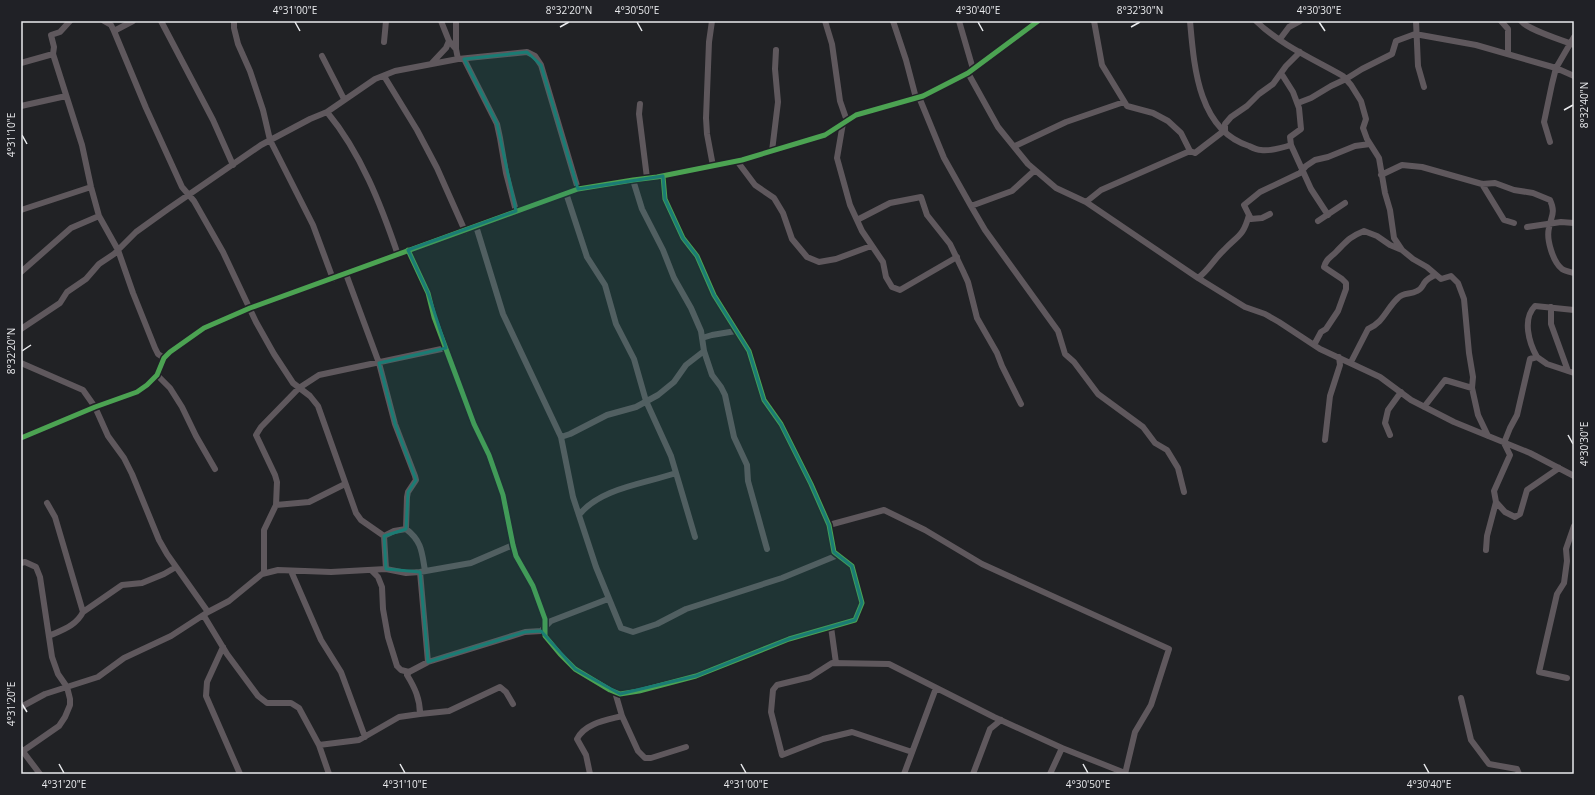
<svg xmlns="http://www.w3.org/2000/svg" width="1595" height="795" font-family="'Open Sans',sans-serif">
  <rect width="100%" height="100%" fill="#212225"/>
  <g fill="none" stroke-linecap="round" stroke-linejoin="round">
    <path stroke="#5f585d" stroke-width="6" d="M104,21L111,25L114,31L146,108L177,176L182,187L194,201L223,252L256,322L274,354L293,383L310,396L318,406L356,513L361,520L384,536L386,569
      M161,21L213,120L233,165
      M234,21V28L238,44L250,71L263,110L270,140L313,225L333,279
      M441,21L449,41L456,49L458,59
      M456,21V49
      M712,21L709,42L706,118L707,134L713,166
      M825,21L832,44L840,101L847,121
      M893,21L906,60L916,98
      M959,21L973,69
      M1094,21L1102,65L1127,106L1153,113L1168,121L1181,133L1190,151L1195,153L1225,130
      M1190,21C1194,66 1198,130 1249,146C1253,148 1257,150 1261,150C1271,151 1282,148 1291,145
      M1256,21C1279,44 1315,60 1343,76L1351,85L1361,101L1366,119L1363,128L1367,139L1379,158L1385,193L1390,210L1394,238L1402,250
      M1416,21L1418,66L1424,87
      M1501,21L1508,29V53
      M1521,21C1528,30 1562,40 1574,45
      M114,31L133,21
      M1280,39L1289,27L1300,21
      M384,42L386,21
      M322,56L344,99
      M464,59L497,124L500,138L506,173L516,211
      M21,63L53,54L54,47L51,35L60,32L70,21
      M431,64L446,48L449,41
      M968,73L998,127L1028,164L1056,188L1086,202L1198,278L1245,307L1265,314L1279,322L1320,349L1380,377L1411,400L1454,422L1530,453L1574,476
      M1281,73L1293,92L1299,108L1301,129L1290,137L1291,145L1311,189L1328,215
      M384,76L417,130L437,168L465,231
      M919,97L944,158L971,206L985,230L1058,331L1065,354L1074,362L1098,394L1143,427L1155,443L1167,450L1178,468L1184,492
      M1298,103L1311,98L1331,86L1346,79L1362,69L1392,54L1396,41L1415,34L1476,45L1556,68L1574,76
      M640,104L639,114L647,178
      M21,106L66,96
      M327,112C361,153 381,205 398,255
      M843,123L837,158L850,205L862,231L883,262L886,277L892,287L900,290L957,257
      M1225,130V124L1231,117L1247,106L1259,94L1273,84L1286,66L1300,52
      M1550,142L1544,122L1552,84L1556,68L1574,37
      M1015,146L1066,122L1124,102
      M772,151L778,102L775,69L776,50
      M737,161L755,185L774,198L783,213L792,239L807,257L819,262L836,259L871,246
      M1381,175L1402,165L1422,167L1482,184L1495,183L1514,190L1533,193L1550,200C1556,213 1551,216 1549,228C1546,239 1553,262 1562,269C1565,271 1570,272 1574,273
      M633,180L642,209L663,250L674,278L691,308L701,331L704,351L712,375L721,387L725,395L734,437L747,465L748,481L767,549
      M1482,184L1504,220L1514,223
      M566,193L587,257L605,285L616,324L634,359L646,401L671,456L695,537
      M1086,202L1101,190L1190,151
      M971,206L1012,191L1035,170
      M21,210L91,187
      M1270,214L1262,218L1251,219L1244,205L1260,192L1300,173L1306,166L1315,160L1328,157L1355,146L1370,144
      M99,216L118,250L133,293L155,348L158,354L164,358
      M857,220L890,203L921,197L927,215L950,244L963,271L968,282L977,318L997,353L1002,366L1021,404
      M1318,221L1345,203
      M476,226L503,314L561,437L573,497L596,567L621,628L633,632L657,624L686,609L782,578L838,555
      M1527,227L1561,222L1574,223
      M408,250L428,293L434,317L455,373L474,424L489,455L503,495L513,545L516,556L533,586L545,619V636L560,654L575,669L610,690L620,694L639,691L696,676L789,639L855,620L862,603L852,566L834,552L829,525L811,484L781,424L764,400L749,351L714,295L697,256L683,238L665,199L663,176
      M21,272L71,228L99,216L91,187L82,145L53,54
      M346,274L379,363L395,424L415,476L416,480L408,492L407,497L406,529L394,531L384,536
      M1198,278C1209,270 1214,259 1224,250C1238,235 1243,237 1249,215
      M1551,307V324L1568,371
      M21,329L60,303L67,292L86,279L99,264L114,254L136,232L168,209L261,145L310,119L327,112L375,79L395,71L458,59L527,52L535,56L541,65L578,189
      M702,338L712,335L736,331
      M1314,345L1321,332L1326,329L1338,311L1346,289V283L1342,279L1324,267C1326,259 1330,258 1336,252C1346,242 1349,237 1364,231L1377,236L1390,245L1402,250L1413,259L1427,267L1441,279L1451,276L1458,283L1464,299L1469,353L1473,377L1472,388L1478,415L1488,436
      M1537,357C1529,343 1522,319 1535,306L1574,310
      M1351,362L1368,329C1384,322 1386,309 1398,298C1404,292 1410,295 1417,291C1422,289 1422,286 1425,282C1427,279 1431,277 1435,275
      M21,363L83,390L95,407L108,436L124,458L132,474L159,540L167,554L208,612
      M157,375L170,388L182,407L196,436L215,469
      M1424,407L1445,380L1472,388
      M1390,435L1385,423L1388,410L1401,392
      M561,437L570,434L607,415L636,407L658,395L674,382L686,365L704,351
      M21,438L95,407L137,392L147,385L157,375L164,358L170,352L204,328L250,308L578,189L633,180L657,177L742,160L825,135L856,115L923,96L968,73L1038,21
      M1325,440L1330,396L1340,365L1339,357
      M1496,502L1505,512L1515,517L1520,514L1527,490L1559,468
      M47,503L55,517L83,612C76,626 62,630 49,636
      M276,505L309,502L345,484
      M579,515C600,488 644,484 676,473
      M829,525L884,510L925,530L982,564L1169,649L1151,705L1135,732L1125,774
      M406,529C422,541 422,553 425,571
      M1486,550L1487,536L1496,502L1494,491L1510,455L1504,443L1510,428L1517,415L1530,359L1537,357L1547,364L1574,373
      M21,563L25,562L36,567L40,577L52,657L58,674L67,687L70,699V705L65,717L59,726L23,751
      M291,571L321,640L341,672L365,737
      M372,571L378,577L382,587L383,609L388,637L397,666L401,670L409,672
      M420,572L471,563L513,545
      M264,573V530L276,505L277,482L275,475L256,435L261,427L299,388L319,375L446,348
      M83,612L122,585L142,583L164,574L176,567
      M204,616L227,654L258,696L267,703H291L299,708L319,745L359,740L399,717L420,714C420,699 415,688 407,675L409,672L428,662L525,632L541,631L551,621L608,599
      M831,627L836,663
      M223,647L207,682L206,696L240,774
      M1567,678L1539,672L1557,594L1564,583L1567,561L1566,549L1574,526
      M1461,698L1471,740L1489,764L1517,769L1519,774
      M21,707L45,694L98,677L124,658L171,636L208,612L229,601L262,574L278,570L331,572L386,569L406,573L420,572L428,662
      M420,714L449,711L500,687L506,692L513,704
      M622,716L638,751L645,758H651L686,747
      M319,745L329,774
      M21,749L40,774
      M912,752L852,732L823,739L782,755L771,712L773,690L777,685L810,677L832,663L889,664L994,717L1062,748L1125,773
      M590,774L586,755L577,739C585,723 607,720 622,716L615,692
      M904,774L936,688
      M973,774L990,729L1001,720
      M1050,774L1062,748"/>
    <defs>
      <path id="cycleway" d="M408,250L428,293L434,317L455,373L474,424L489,455L503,495L513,545L516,556L533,586L545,619V636L560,654L575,669L610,690L620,694L639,691L696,676L789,639L855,620L862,603L852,566L834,552L829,525L811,484L781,424L764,400L749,351L714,295L697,256L683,238L665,199L663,176
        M21,438L95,407L137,392L147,385L157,375L164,358L170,352L204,328L250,308L578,189L633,180L657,177L742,160L825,135L856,115L923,96L968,73L1038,21"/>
    </defs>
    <use href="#cycleway" stroke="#202126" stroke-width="8"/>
    <use href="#cycleway" stroke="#4ca352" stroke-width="5"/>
  </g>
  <path fill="#1a7c74" fill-opacity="0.2" stroke="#1a7c74" stroke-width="3" stroke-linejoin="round" d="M527,52L541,65L578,189L663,176L665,199L683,238L697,256L714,295L749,351L764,400L781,424L811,484L829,525L834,552L852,566L862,603L855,620L789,639L696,676L620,694L575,669L541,631L525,632L428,662L420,572L386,569L384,536L406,529L408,492L416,480L395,424L379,363L446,348L428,293L408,250L516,211L497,124L464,59Z"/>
  <path fill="none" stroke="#e9eaed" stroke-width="1.5" d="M295,22L300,31M637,22L642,31M978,22L983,31M1319,22L1325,31M560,27L569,22M1131,27L1140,22M1564,110L1573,105M22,135L27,144M22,351L31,345M1568,435L1573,444M22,704L27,712M59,764L64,773M400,764L405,773M741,764L746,773M1083,764L1088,773M1424,764L1429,773"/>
  <rect width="1595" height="795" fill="none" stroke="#202126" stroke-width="44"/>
  <rect x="22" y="22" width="1551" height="751" fill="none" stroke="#e9eaed" stroke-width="1.5"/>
  <g font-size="10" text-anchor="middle" fill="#e9eaed">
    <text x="295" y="14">4°31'00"E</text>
    <text x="569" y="14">8°32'20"N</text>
    <text x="637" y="14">4°30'50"E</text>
    <text x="978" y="14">4°30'40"E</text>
    <text x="1140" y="14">8°32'30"N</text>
    <text x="1319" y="14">4°30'30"E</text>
    <text transform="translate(1584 105) rotate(-90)" y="4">8°32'40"N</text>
    <text transform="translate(11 135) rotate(-90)" y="4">4°31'10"E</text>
    <text transform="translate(11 351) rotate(-90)" y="4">8°32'20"N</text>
    <text transform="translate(1584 444) rotate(-90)" y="4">4°30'30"E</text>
    <text transform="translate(11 704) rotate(-90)" y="4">4°31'20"E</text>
    <text x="64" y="788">4°31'20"E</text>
    <text x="405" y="788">4°31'10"E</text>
    <text x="746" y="788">4°31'00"E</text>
    <text x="1088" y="788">4°30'50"E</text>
    <text x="1429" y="788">4°30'40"E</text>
  </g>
</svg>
